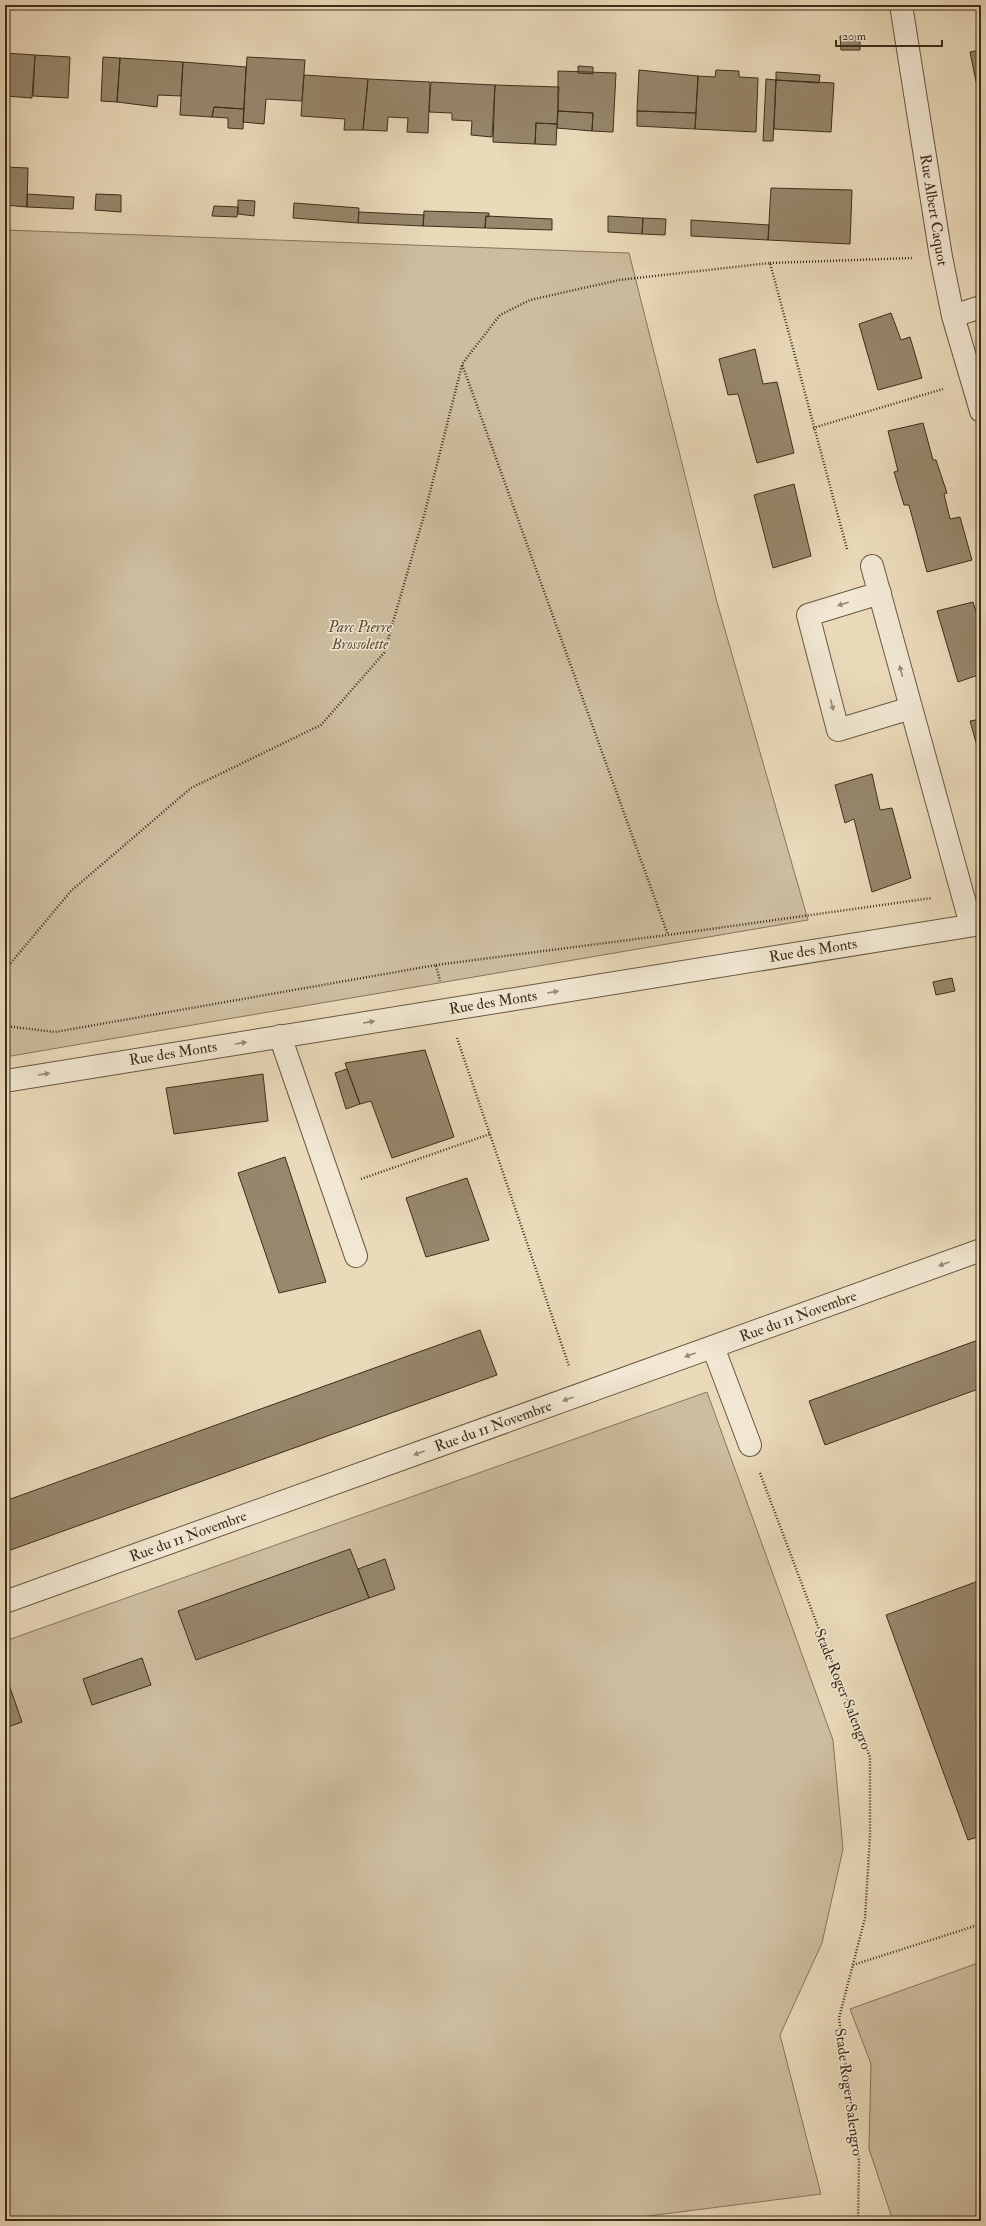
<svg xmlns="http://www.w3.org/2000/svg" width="986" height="2226" font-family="'IM FELL Double Pica',serif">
  <rect width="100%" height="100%" fill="#eadaba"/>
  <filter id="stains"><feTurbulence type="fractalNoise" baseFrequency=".005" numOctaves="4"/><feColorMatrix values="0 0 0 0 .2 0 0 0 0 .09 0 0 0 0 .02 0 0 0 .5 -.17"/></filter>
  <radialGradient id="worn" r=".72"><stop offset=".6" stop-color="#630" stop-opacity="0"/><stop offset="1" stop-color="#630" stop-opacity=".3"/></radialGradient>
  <path fill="#cdbd9f" stroke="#85765c" d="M5,230L629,253L717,602L808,920L5,1057Z
    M707,1392L833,1740L843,1849L822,1943L780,2035L821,2194L609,2221H5V1641Z
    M981,1962V2221H893L869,2149L871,2064L850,2009Z"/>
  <path fill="#97876d" stroke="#3d2e1a" d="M840,36H860V50H841Z
    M981,50V106L970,52Z
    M5,53L35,55L32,98L5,96Z
    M35,55L70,57L68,98L33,96Z
    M103,57L120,58L117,102L101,101Z
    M247,57L305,60L302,101L266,99L264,124L243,122Z
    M120,58L183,62L181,96L158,95L157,107L117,102Z
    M183,62L246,67L244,109L214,107L212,117L180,115Z
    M578,66L593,67V74L578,73Z
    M639,70L698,76L696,113L637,111Z
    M716,70L739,71V77L758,78L756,132L695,129L698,76L715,77Z
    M558,71L616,73L613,132L592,131L593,113L558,111Z
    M776,72L820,75L819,83L776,80Z
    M304,75L368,79L363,130H344L345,119L301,116Z
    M368,79L430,82L428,133L407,132L408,118L388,117L387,131L363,130Z
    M766,79L776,80L773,141H763Z
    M776,80L834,83L831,132L774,129Z
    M431,82L495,85L492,137L471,135L472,121L452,120V113L429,112Z
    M495,85L559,87L557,124L536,123L535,144L493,142Z
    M214,107L244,109L243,129L228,128V118L212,117Z
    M558,111L593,113L592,131L557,128Z
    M637,111L696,113L695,129L637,126Z
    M536,123L557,124L556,145L535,144Z
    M5,167L28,168L27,207L5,205Z
    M771,188L852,190L850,244L768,240Z
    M27,194L74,197L73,209L27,207Z
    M96,194L121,195V212L95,210Z
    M238,200L255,201L254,216L238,214Z
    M294,203L359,208L358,223L293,218Z
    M214,206L238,207L237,217L212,216Z
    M424,211L489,213V217L486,216L485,228L423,226Z
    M359,212L424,215L423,226L358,223Z
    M486,216L552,219V230L485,228Z
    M608,216L643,218L642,234L608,232Z
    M643,218L666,219L665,235L642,234Z
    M691,220L769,225L768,240L691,236Z
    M891,313L901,340L910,337L922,378L878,390L859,324Z
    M755,349L763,384L777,382L794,453L757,463L738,394L728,395L719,359Z
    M923,423L933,460H936L947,493L944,494L950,519L960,517L972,560L927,572L909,505H904L894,472L898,471L888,431Z
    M794,484L811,556L773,568L754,495Z
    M973,602L981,627V674L958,682L937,611Z
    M981,719V760L970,721Z
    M872,774L880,810L892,808L911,878L872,892L854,819L845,823L835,785Z
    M952,978L955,991L936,995L933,982Z
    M981,1036V1060L977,1038Z
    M425,1050L454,1137L392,1158L371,1101L360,1104L345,1063Z
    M347,1069L360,1104L346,1109L335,1073Z
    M263,1074L268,1121L174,1134L166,1088Z
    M285,1157L326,1282L279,1293L238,1173Z
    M467,1178L489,1240L426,1257L406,1198Z
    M480,1330L497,1375L5,1552V1501Z
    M981,1339V1388L825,1445L809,1401Z
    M350,1549L369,1598L196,1660L178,1611Z
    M385,1559L395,1589L369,1598L358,1569Z
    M981,1580V1836L968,1840L886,1615Z
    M142,1658L151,1685L92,1705L83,1679Z
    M8,1682L22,1722L5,1728V1683Z"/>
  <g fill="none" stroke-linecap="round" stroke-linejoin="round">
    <defs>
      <path id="minor" d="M901,5L941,257L953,316L981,411
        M953,316L981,307
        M872,566L971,925
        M880,593L808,615L838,730L911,708
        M280,1036L356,1256
        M5,1081L981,924
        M713,1347L750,1445
        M5,1602L981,1250"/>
    </defs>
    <use href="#minor" stroke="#685942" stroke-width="24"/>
    <path stroke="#3d2e1a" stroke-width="2.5" stroke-dasharray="1 2" stroke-linecap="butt" d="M770,263L912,258
      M813,428L943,389
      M847,549L770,263L619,280L530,300L500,315L462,364L668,935L932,898
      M436,965L667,935
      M5,970L71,891L191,788L321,725L384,653L425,512L462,365
      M5,1026L55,1032L436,965L440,981
      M457,1038L569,1366
      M361,1179L490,1134
      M760,1473L818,1627L870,1757V1836L865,1918L839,2018L859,2160L858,2221
      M853,1965L981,1924"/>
    <use href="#minor" stroke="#f1e7d2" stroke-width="22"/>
  </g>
  <defs><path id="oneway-solid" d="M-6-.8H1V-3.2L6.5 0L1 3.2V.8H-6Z"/></defs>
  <g fill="#978a76">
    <use href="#oneway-solid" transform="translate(843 604) rotate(163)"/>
    <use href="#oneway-solid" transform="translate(901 671) rotate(-105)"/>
    <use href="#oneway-solid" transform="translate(832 705) rotate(75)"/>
    <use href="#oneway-solid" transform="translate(553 992) rotate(-9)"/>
    <use href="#oneway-solid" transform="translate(369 1022) rotate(-9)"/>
    <use href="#oneway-solid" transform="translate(241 1043) rotate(-9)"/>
    <use href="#oneway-solid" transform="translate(44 1074) rotate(-9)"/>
    <use href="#oneway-solid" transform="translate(944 1264) rotate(160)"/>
    <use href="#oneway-solid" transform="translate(690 1355) rotate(160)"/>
    <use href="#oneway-solid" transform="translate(568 1399) rotate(160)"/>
    <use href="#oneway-solid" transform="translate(419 1453) rotate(160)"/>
  </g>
  <g text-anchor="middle" stroke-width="3" stroke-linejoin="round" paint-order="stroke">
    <g font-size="15" fill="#3d2e1a" stroke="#f1e7d2">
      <text transform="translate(934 210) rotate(81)" y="5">Rue Albert Caquot</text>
      <text transform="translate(813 950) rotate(-9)" y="5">Rue des Monts</text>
      <text transform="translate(493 1002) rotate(-9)" y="5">Rue des Monts</text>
      <text transform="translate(173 1053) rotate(-9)" y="5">Rue des Monts</text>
      <text transform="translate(798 1316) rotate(-20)" y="5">Rue du 11 Novembre</text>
      <text transform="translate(493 1426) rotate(-20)" y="5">Rue du 11 Novembre</text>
      <text transform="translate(188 1536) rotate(-20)" y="5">Rue du 11 Novembre</text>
      <text transform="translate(843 1689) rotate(68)" y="5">Stade Roger Salengro</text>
      <text transform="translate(849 2092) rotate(82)" y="5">Stade Roger Salengro</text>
    </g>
    <g font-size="15" font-style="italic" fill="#5a4b35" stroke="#f1e7d2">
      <text x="360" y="632">Parc Pierre<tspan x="360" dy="17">Brossolette</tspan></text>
    </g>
  </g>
  <rect width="986" height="2226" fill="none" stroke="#eadaba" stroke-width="20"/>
  <rect x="6" y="6" width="974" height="2214" fill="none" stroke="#3d2e1a" stroke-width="2"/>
  <rect x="10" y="10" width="966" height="2206" fill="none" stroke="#3d2e1a"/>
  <path d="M836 40v6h106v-6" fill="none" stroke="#3d2e1a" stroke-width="2"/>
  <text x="842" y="40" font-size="12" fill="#3d2e1a" stroke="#f1e7d2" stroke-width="3" paint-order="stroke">20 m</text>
  <rect width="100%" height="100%" filter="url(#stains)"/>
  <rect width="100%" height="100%" fill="url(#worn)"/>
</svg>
